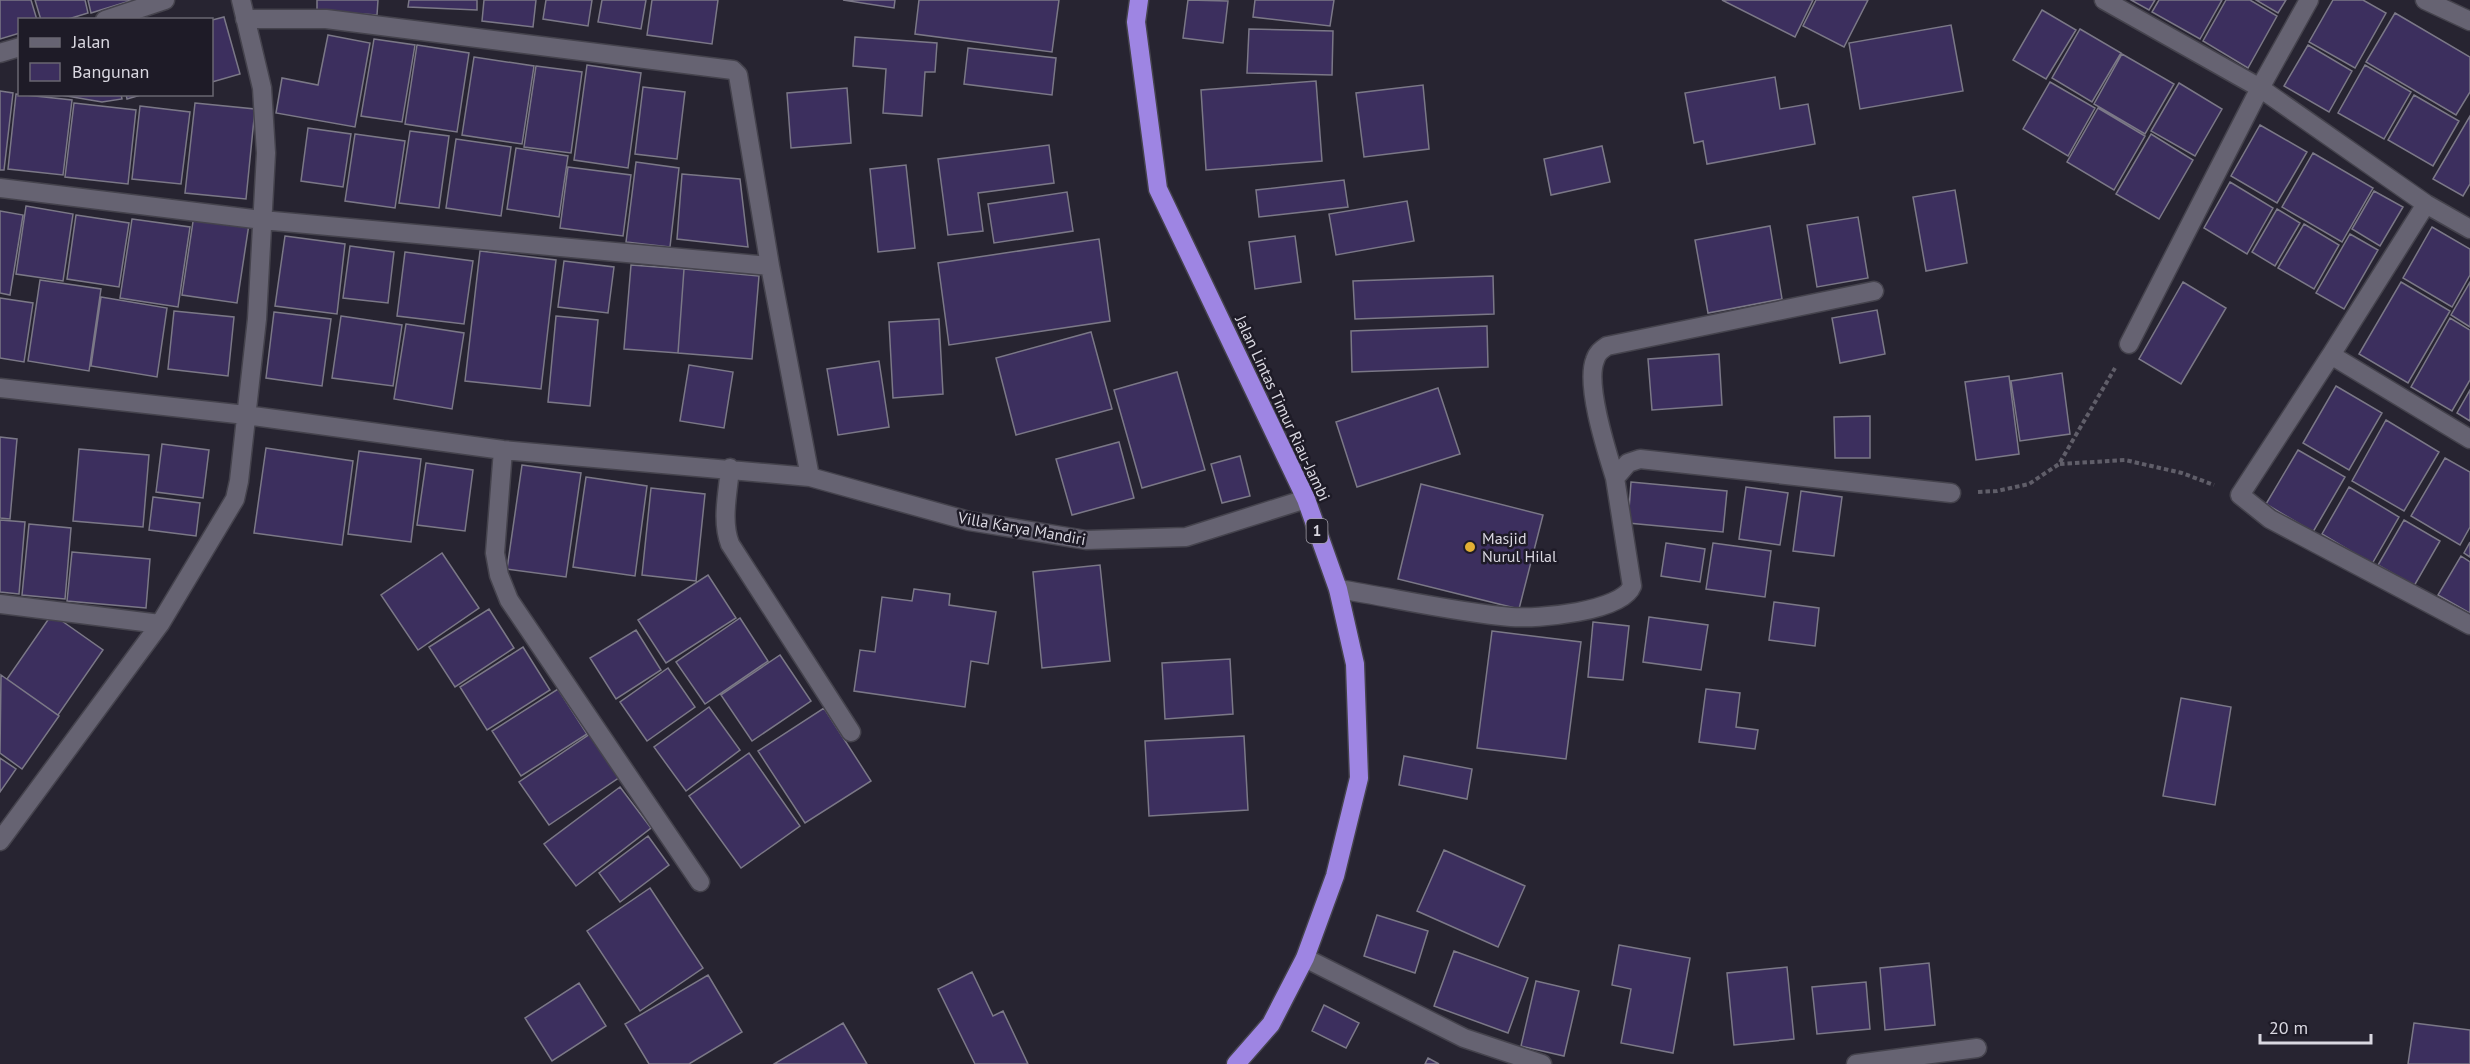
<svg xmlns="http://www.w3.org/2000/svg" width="2470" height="1064" font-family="'PT Sans',sans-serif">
  <rect width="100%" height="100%" fill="#272431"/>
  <path fill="#3c2f5e" stroke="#7b7887" stroke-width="1.5" d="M0,0H31L37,20H20V33L0,39Z
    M35,0H85L88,13L65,20H41Z
    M88,0H133L91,13Z
    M317,0H378L377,15L317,11Z
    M409,0H477V10L408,7Z
    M484,0H536L533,27L482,21Z
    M546,0H592L588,26L543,19Z
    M602,0H646L641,29L598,22Z
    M652,0H718L712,44L647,35Z
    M843,0H895L894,8Z
    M919,0H1059L1052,52L915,34Z
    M1188,0L1228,1L1223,43L1183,38Z
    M1255,0H1334L1330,26L1253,17Z
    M1722,0H1813L1795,37Z
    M1816,0H1868L1844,47L1803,26Z
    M2131,0H2155L2149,10Z
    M2159,0H2222L2200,39L2152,12Z
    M2226,0H2250L2277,16L2248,68L2203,41Z
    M2256,0H2286L2278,13Z
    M2333,0H2363L2386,13L2355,68L2309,42Z
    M2042,10L2076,30L2046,79L2013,60Z
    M2395,13L2470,57V92L2456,115L2366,62Z
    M224,17L240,74L212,82V20Z
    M1951,25L1963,91L1860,109L1849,43Z
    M1249,29L1333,31L1332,75L1247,73Z
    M2080,29L2121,53L2092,102L2052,78Z
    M328,35L370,43L355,127L276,113L282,78L318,85Z
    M855,37L937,43L935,72H925L922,116L883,113L886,69L853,66Z
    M374,39L415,45L402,122L361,116Z
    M417,45L469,53L457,132L405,124Z
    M2308,45L2352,71L2329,112L2284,86Z
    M968,48L1056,58L1052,95L964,84Z
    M2122,54L2174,84L2145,134L2094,104Z
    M474,57L534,66L522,144L462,135Z
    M587,65L641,73L628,168L574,160Z
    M2365,65L2411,92L2384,139L2338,113Z
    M536,66L582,72L571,153L524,147Z
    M1775,77L1780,109L1808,104L1815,144L1707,164L1703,141L1694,143L1685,93Z
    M1316,81L1322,161L1206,170L1201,90Z
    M2050,82L2095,108L2068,156L2023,129Z
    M2179,83L2222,109L2195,156L2151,131Z
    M1423,85L1429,149L1364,157L1356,93Z
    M643,87L685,92L677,159L635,154Z
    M847,88L851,143L791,148L787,93Z
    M0,91L13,93L4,170H0Z
    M16,94L72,100L63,175L8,169Z
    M55,94H121L122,99L102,102Z
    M126,94H144L127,99Z
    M2414,95L2459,121L2433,166L2388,140Z
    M74,103L136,110L128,184L65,177Z
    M195,103L255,109L246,199L185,193Z
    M140,106L190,112L181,184L132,179Z
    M2098,108L2145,136L2114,190L2067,162Z
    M2470,116V184L2463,196L2433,179Z
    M2260,125L2307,152L2277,203L2231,176Z
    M308,128L351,134L343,187L301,181Z
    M410,131L449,136L439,208L399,203Z
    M355,134L405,141L395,208L345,201Z
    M2151,134L2193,160L2159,219L2116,194Z
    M456,139L511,147L501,216L446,208Z
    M1049,145L1054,183L978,193L983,231L948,235L938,159Z
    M1602,146L1610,182L1551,195L1544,159Z
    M516,148L568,156L559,217L507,209Z
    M2313,153L2373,188L2342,242L2282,207Z
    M636,162L679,168L670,247L626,242Z
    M906,165L915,248L878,252L870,169Z
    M568,167L631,175L623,236L560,228Z
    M682,174L740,179L748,247L677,239Z
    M1344,180L1348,207L1259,217L1256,190Z
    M2230,182L2273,208L2247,254L2204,228Z
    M1955,190L1967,263L1926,271L1913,197Z
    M2374,191L2403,207L2380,246L2352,229Z
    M1067,192L1073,231L994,243L988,204Z
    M1407,201L1414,241L1336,255L1329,214Z
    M26,206L73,214L63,281L16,274Z
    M2277,209L2300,223L2275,266L2252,252Z
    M0,211L23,215L10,295L0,293Z
    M76,215L129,223L119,287L67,279Z
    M194,215L249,224L237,303L182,295Z
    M1858,217L1868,278L1817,287L1807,225Z
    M132,219L190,227L178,307L120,298Z
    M2304,224L2339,245L2314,289L2278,268Z
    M1770,226L1782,299L1708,313L1695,240Z
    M2432,227L2470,249V275L2452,307L2403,278Z
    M2350,234L2378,250L2344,309L2316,293Z
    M285,236L345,244L337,314L275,306Z
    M1295,236L1301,282L1255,289L1249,242Z
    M1099,239L1110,321L949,345L938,263Z
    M350,246L394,252L388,303L343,298Z
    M480,251L556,260L541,389L465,381Z
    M405,252L473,261L464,324L397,316Z
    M564,261L614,267L608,313L558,307Z
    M631,265L684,269L678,353L624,349Z
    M684,269L759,276L752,359L678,353Z
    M1493,276L1494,314L1355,319L1353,281Z
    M40,280L101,289L89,371L28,361Z
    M2183,282L2226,308L2181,384L2139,359Z
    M2401,282L2450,311L2408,383L2359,354Z
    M2470,282V327L2451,315Z
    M101,297L167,308L157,377L91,366Z
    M0,298L33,303L24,362L0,358Z
    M1877,310L1885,354L1840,363L1832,318Z
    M174,311L234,317L228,376L168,369Z
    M274,312L331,319L322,386L266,378Z
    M341,316L402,325L393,386L332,378Z
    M556,316L598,320L590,406L548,402Z
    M2450,318L2470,330V380L2452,411L2411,387Z
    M939,319L943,394L893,398L889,322Z
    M406,324L464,333L452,409L394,399Z
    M1487,326L1488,367L1352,372L1351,331Z
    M1091,332L1112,409L1016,435L996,358Z
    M1719,354L1722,405L1652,410L1648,359Z
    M879,361L889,427L838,435L827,369Z
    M689,365L733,372L724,428L680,421Z
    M1177,372L1205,470L1142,488L1114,390Z
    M2062,373L2070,434L2020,441L2011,381Z
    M2009,376L2019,454L1976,460L1965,382Z
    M2336,386L2382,413L2349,470L2303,443Z
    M1438,388L1460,454L1357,487L1336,422Z
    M2470,390V421L2457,413Z
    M1870,416V458H1835L1834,417Z
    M2386,420L2439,452L2404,511L2352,481Z
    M0,437L17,439L10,519L0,518Z
    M1119,442L1134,498L1072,515L1056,459Z
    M162,444L209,450L203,498L156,492Z
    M266,448L353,461L342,545L254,533Z
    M79,449L149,455L143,527L73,521Z
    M2298,450L2345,477L2313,532L2266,504Z
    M359,451L421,459L411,542L348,534Z
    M1240,456L1250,496L1222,503L1211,464Z
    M2445,458L2470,472V527L2460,545L2411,516Z
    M426,463L473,470L465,531L417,525Z
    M522,465L581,473L566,577L507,569Z
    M586,477L647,486L635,576L573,567Z
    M1631,482L1727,491L1723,532L1628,523Z
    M1421,484L1543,515L1519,609L1398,579Z
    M1746,487L1788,493L1780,545L1739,539Z
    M2349,487L2399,517L2372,564L2322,534Z
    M651,488L705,494L696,581L642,575Z
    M1801,491L1842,497L1834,556L1793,551Z
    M153,497L200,503L196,536L149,530Z
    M0,520L25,522L19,594L0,592Z
    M2404,520L2440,541L2414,586L2378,565Z
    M29,524L71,528L65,599L22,595Z
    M2470,542V557L2464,553Z
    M1666,543L1705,549L1700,582L1661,576Z
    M1713,543L1771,551L1765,597L1706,589Z
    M72,552L150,559L146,608L67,601Z
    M442,553L479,608L418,650L381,595Z
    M2461,556L2470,562V613L2438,595Z
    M1100,565L1110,661L1042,668L1033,572Z
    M708,575L736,618L666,663L638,620Z
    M914,589L950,594L949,605L996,612L988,664L971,661L965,707L854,691L860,650L875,652L882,597L912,601Z
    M1774,602L1819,608L1815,646L1769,640Z
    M489,609L514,648L455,687L429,647Z
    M52,614L103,650L58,715L7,679Z
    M1649,617L1708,625L1701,670L1643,662Z
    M740,618L768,661L705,704L676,662Z
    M1593,622L1629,626L1623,680L1588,677Z
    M636,630L661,670L616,699L590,658Z
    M1492,631L1581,642L1566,759L1477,748Z
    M523,647L550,690L487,730L460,687Z
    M780,655L811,701L752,741L721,695Z
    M1230,659L1233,714L1165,719L1162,663Z
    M668,668L695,707L647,741L620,702Z
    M1,675L59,716L22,769L0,753Z
    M558,689L587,734L521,776L492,731Z
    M1706,689L1740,693L1736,727L1758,730L1755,749L1699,742Z
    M2181,698L2231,707L2215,805L2163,796Z
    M709,707L740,750L686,791L654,747Z
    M824,708L871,781L805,823L758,751Z
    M590,734L620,777L549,825L519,782Z
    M1244,736L1248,810L1149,816L1145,741Z
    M749,753L800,826L741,868L689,796Z
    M1404,756L1472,769L1467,799L1399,785Z
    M0,758L16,769L0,792Z
    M620,787L651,828L576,886L544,844Z
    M648,836L669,865L620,902L599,873Z
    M1444,850L1525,886L1498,947L1417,911Z
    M650,888L703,968L640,1011L587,931Z
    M1377,915L1428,931L1415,973L1364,956Z
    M1619,945L1690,958L1673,1053L1621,1043L1631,989L1612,985Z
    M1454,951L1528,978L1508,1033L1434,1006Z
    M1929,963L1935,1025L1885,1030L1880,968Z
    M1787,967L1794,1039L1734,1045L1727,973Z
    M972,972L993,1016L1003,1011L1028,1064H975L938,989Z
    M708,975L742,1032L689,1064H649L625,1024Z
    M1536,981L1579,991L1564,1056L1521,1046Z
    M1866,982L1870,1029L1817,1034L1812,987Z
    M579,983L606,1026L552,1061L525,1018Z
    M1324,1005L1359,1023L1346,1048L1312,1031Z
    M843,1023L867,1064H774Z
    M2414,1023L2470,1030V1064H2408Z
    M1428,1058L1439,1064H1425Z"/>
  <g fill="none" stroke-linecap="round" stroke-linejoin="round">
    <defs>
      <path id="minor" d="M2104,0L2260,88L2426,204L2470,229
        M2425,0L2470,21
        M245,19H326L733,70L738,75L770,266L810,477
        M105,20L165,0
        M0,53L20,47
        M0,188L262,220L770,266
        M2426,204L2331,355L2470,439
        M2129,344L2260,88L2309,0
        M2331,355L2240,495L2270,519L2470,625
        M0,388L246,415L503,450L810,477L969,521L1086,540L1186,537L1306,499
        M503,450L495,553L499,575L509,600L700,882
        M730,468C728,493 721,520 730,544L851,732
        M1615,478C1607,452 1585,385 1595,360C1597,353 1601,350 1607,346L1874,291
        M1338,589C1395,598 1453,612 1511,617C1537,619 1622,612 1632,586L1615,478L1628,463L1640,459L1951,493
        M0,604L160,624
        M0,841L160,624L235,499L239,481L257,319L266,153L262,88L241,0
        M1305,958L1464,1038L1542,1064
        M1856,1064L1977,1048"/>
      <path id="highway" d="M1139,0L1136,22L1158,189L1306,499L1338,589L1355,664L1359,778L1335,876L1305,958L1271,1024L1236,1064"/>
    </defs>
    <use href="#minor" stroke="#45434d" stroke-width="21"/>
    <use href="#highway" stroke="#45434d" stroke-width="21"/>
    <path stroke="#605e69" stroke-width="4" stroke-dasharray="4.5 3" stroke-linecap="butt" d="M2060,464L2125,460L2182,473L2214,485
      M1978,492L1997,491L2029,484L2059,464L2115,368"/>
    <use href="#minor" stroke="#666372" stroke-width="18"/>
    <use href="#highway" stroke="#9e85e3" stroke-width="18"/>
  </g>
  <circle fill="#e2af34" stroke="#1e1b27" stroke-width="2" cx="1470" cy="547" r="6"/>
  <g text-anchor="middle" stroke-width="5" stroke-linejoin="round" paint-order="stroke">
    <rect fill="#1e1b27" stroke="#a29fa9" stroke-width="1.5" x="1306.5" y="519" width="21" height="24" rx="4.5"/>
    <g font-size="15" font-weight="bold" fill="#dad8e1">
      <text x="1317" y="536">1</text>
    </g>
    <g font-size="16" fill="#dad8e1" stroke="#1e1b27">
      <text transform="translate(1283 408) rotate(65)" y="6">Jalan Lintas Timur Riau-Jambi</text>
      <text transform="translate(1022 528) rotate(10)" y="6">Villa Karya Mandiri</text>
    </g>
    <g font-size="16" fill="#dad8e1" stroke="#1e1b27" text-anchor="start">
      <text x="1482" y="544">Masjid<tspan x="1482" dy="18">Nurul Hilal</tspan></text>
    </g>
  </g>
  <rect x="18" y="18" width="195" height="78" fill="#1e1b27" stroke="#696771" stroke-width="1.5"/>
  <rect x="30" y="38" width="30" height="9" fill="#666372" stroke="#696771" stroke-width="1.5"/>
  <text x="72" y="48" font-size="18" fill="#dad8e1">Jalan</text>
  <rect x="30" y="63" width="30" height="18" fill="#3c2f5e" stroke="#696771" stroke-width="1.5"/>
  <text x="72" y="78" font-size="18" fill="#dad8e1">Bangunan</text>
  <path d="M2260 1034v9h111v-9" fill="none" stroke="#dad8e1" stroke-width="3"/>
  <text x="2269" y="1034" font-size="18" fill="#dad8e1" stroke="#1e1b27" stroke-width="4.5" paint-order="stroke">20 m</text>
</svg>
